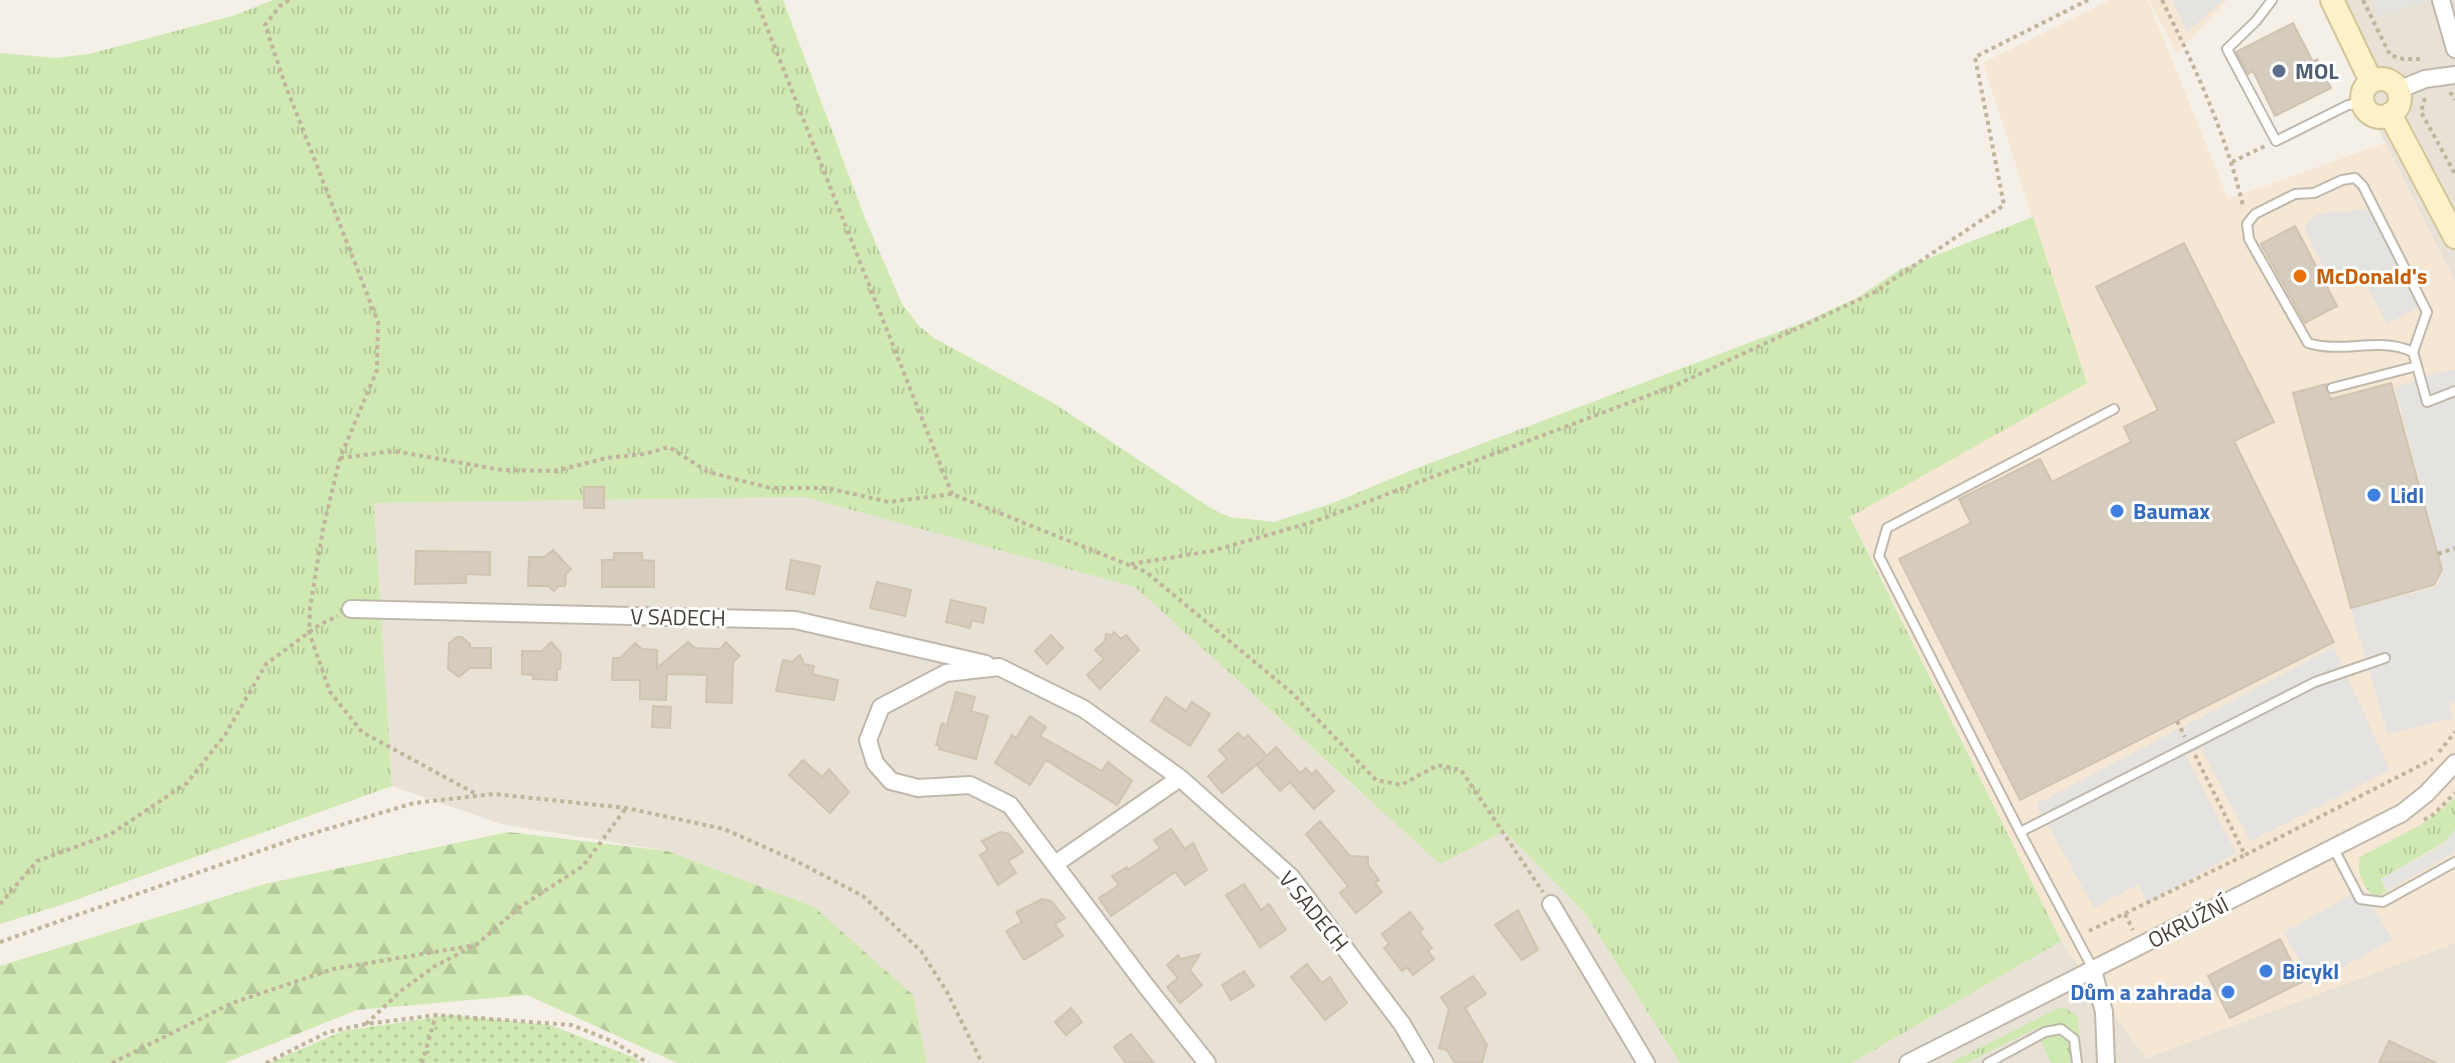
<svg xmlns="http://www.w3.org/2000/svg" width="2455" height="1063" font-family="'Titillium Web',sans-serif">
  <defs>
    <pattern id="grass-tufts" width="24" height="20" patternUnits="userSpaceOnUse" patternTransform="scale(2)"><rect width="24" height="20" fill="#d0e8b2"/><path d="M3 7l-1-3M5 7V3M7 7l1-3M15 17l-1-3M17 17v-4M19 17l1-3" fill="none" stroke="#b4c89a"/></pattern>
    <pattern id="forest-firs" width="22" height="20" patternUnits="userSpaceOnUse" patternTransform="scale(2)"><rect width="22" height="20" fill="#d0e8b2"/><path d="M5 1l3.5 6h-7zM16 11l3.5 6h-7z" fill="#b4c89a"/></pattern>
    <pattern id="park-dots" width="8" height="8" patternUnits="userSpaceOnUse" patternTransform="scale(2)"><rect width="8" height="8" fill="#d0e8b2"/><path d="M2 2h.1M6 6h.1" fill="none" stroke="#b4c89a" stroke-width="1.8" stroke-linecap="round"/></pattern>
  </defs>
  <rect width="100%" height="100%" fill="#f4f0e8"/>
  <path fill="#e8e2d6" d="M2319,0H2455V281L2385,143Z
    M804,497L1135,586L1361,793L1504,831L1584,912L1680,1063H927L913,995L667,851L501,824L392,786L374,503Z
    M2061,941L2146,1058L2455,943V1063H1852Z"/>
  <path fill="#f5e7d4" d="M2110,0H2148L2228,199L2385,143L2455,281V943L2146,1058L2061,941L1850,516L2086,383L1983,63Z
    M2149,0H2227L2176,54Z"/>
  <path fill="url(#grass-tufts)" d="M273,0H783L864,216L902,304L919,326L934,338L1055,404L1209,507L1229,517L1274,522L1333,503L1412,470L1802,323L1857,298L1899,270L2033,217L2087,383L1850,517L2061,941L1852,1063H1680L1584,912L1504,831L1440,864L1135,587L804,497L374,503L392,786L67,903L0,924V53L55,58L89,54L232,16Z
    M2455,798V830L2448,840L2381,879L2387,891L2379,896L2372,895C2361,884 2357,871 2360,857L2426,822Z
    M2058,1008H2065L2078,1017L2081,1063H2051L2035,1029L1967,1063H1950Z"/>
  <path fill="url(#forest-firs)" d="M508,832L667,851L814,907L913,995L927,1063H677L527,995L357,1010L225,1063H0V966L265,884Z"/>
  <path fill="url(#park-dots)" d="M450,1015L550,1025L635,1058L641,1063H269L343,1031Z"/>
  <path fill="#e5e3e0" d="M2172,0H2224L2187,32Z
    M2373,0H2430L2379,16Z
    M2369,209L2418,308L2387,324L2366,284L2333,285L2304,228L2317,214Z
    M2455,370V702L2449,704L2453,718L2388,735L2351,609L2436,587L2443,571L2395,388L2438,372Z
    M2334,647L2390,770L2250,841L2201,749L2186,755L2236,853L2148,903L2138,885L2094,908L2036,804Z
    M2455,830V852L2387,891L2381,879L2441,846Z
    M2363,888L2392,940L2312,984L2284,932Z"/>
  <path fill="#d5ccbe" stroke="#d0c4b1" stroke-width="2" d="M2293,23L2313,62L2317,59L2331,88L2275,116L2253,71L2248,74L2236,52Z
    M2295,226L2337,306L2305,323L2261,244Z
    M2184,243L2274,422L2234,441L2334,642L2020,800L1899,559L1971,523L1959,499L2040,459L2052,482L2131,442L2124,427L2158,410L2096,287Z
    M2391,383L2442,570L2434,585L2351,608L2293,393L2326,384V390L2331,399Z
    M584,487H604V508H584Z
    M553,550L571,569L566,574L565,586H559L554,591L548,586H528L529,557H544Z
    M416,551L490,552V575L466,574V583L415,584Z
    M614,553H642V560L654,561V587H602V560H614Z
    M791,560L820,566L814,594L786,589Z
    M877,582L911,590L905,616L870,608Z
    M951,600L986,608L983,623L972,620L970,628L946,622Z
    M1114,632L1121,639L1126,635L1139,650L1100,689L1087,675L1104,659L1095,650L1105,641L1106,634L1112,635Z
    M1051,635L1063,648L1047,664L1035,651Z
    M457,637H462L470,644V648H491V668H470L459,677L448,669L449,643Z
    M551,642L561,653L560,669H557V680L533,679V675L522,674V651H542Z
    M688,642L695,648L720,649L726,642L740,656L733,662L732,703L706,702L707,675L667,674L666,700L640,699V680H612L613,658H620L635,643L642,649L657,650V668Z
    M800,655L804,664L814,666L812,674L838,680L834,700L776,691L783,660L792,662Z
    M956,692L975,697L971,711L988,716L976,759L939,749L940,746L936,745L942,723L947,725Z
    M1166,697L1186,711L1192,702L1210,714L1190,746L1151,721Z
    M653,706L671,707L670,728L652,727Z
    M1030,716L1046,727L1040,736L1102,771L1108,762L1132,781L1117,805L1046,760L1030,785L995,763L1012,735L1016,738Z
    M1238,733L1244,739L1248,735L1267,756L1222,793L1208,776L1227,759L1219,750Z
    M1276,747L1300,773L1306,768L1312,775L1316,770L1334,791L1314,809L1290,782L1280,791L1257,765Z
    M803,760L822,777L829,769L849,792L830,813L789,775Z
    M1320,821L1350,856L1368,857V865L1379,880L1375,883L1382,892L1356,913L1340,893L1348,886L1306,834Z
    M1171,829L1185,849L1193,843L1207,870L1185,885L1175,872L1111,916L1099,898L1119,885L1112,876L1127,867L1128,870L1160,848L1154,840Z
    M1000,832L1009,834L1023,852L1008,861L1016,873L998,885L980,855L988,850L982,841Z
    M1244,884L1261,910L1269,904L1286,930L1260,947L1226,895Z
    M1042,899L1051,901L1065,918L1055,924L1063,936L1024,960L1006,931L1022,922L1016,912Z
    M1518,910L1538,950L1522,960L1495,925Z
    M1410,912L1423,929L1419,932L1432,948L1428,951L1434,959L1413,975L1407,967L1402,971L1384,948L1389,944L1382,934Z
    M2280,939L2302,982L2230,1018L2208,976Z
    M1200,954L1190,970L1202,985L1180,1003L1167,987L1178,978L1167,965L1178,955L1181,959Z
    M1307,964L1322,983L1330,977L1347,1003L1325,1020L1291,977Z
    M1244,971L1254,986L1231,1000L1222,985Z
    M1473,976L1486,994L1465,1008L1487,1045L1482,1063H1455L1447,1050L1439,1048L1449,1009L1441,997Z
    M1071,1008L1082,1022L1066,1035L1055,1022Z
    M1131,1034L1154,1063H1126L1114,1047Z
    M2389,1041L2436,1063H2379Z"/>
  <g fill="none" stroke-linecap="round" stroke-linejoin="round">
    <defs>
      <path id="lane" d="M2272,0L2256,21L2227,49L2276,141L2348,105L2363,103
        M2413,352C2380,336 2342,354 2308,343L2249,239L2247,224L2255,214L2295,194L2314,193L2342,180L2355,178L2363,186L2427,312L2413,352L2417,366
        M2332,388L2417,366L2427,402L2455,391
        M2114,409L1887,528L1879,556L2020,832L2315,682L2385,658
        M2020,832L2093,969
        M2334,849L2360,899L2383,902L2455,862
        M1988,1063L2045,1032L2061,1029L2074,1039L2077,1063"/>
      <path id="street" d="M2441,0L2455,49
        M2398,90L2425,79L2455,75
        M351,609L795,620L986,664
        M1055,864L1180,778
        M1551,904L1646,1063
        M2093,970L2104,1012L2106,1063
        M1207,1063L1146,986L1010,805L970,785L918,788L891,781L875,763L868,740L881,707L946,673L999,667L1084,709L1180,778L1291,877L1402,1024L1425,1063
        M1908,1063L2402,813L2427,793L2455,763"/>
      <path id="secondary" d="M2332,0L2371,81
        M2362 98a19 19 0 1 1 38 0a19 19 0 1 1-38 0Z
        M2390,114L2455,237"/>
    </defs>
    <use href="#lane" stroke="#bfb8ab" stroke-width="12"/>
    <use href="#street" stroke="#bfb8ab" stroke-width="20"/>
    <use href="#secondary" stroke="#d3c499" stroke-width="26"/>
    <path stroke="#c1b49c" stroke-width="4" stroke-dasharray="4 4" stroke-linecap="butt" d="M289,0L280,6L265,25L285,84L378,322L377,370L340,458L323,529L310,608L309,632L330,692L362,732L476,794
      M756,0L952,494
      M2162,0C2196,70 2225,131 2243,206
      M2363,0L2390,55L2403,59H2420
      M2450,92L2455,100
      M2425,98L2421,112L2455,174
      M2232,162L2267,145
      M340,458L394,451L502,470L556,471L606,458L645,454L669,447L708,472L770,488H827L889,502L952,494L1129,565L1146,572L1291,692L1376,780L1401,785L1438,765L1461,770L1543,892
      M2438,554L2455,548
      M1131,564L1212,551L1316,521L1676,385L1873,293L2004,205L1975,57L2088,0
      M2177,721L2185,737
      M2439,752L2455,732
      M2195,755L2245,855L2433,759
      M2424,820L2433,815L2455,793
      M0,904L37,861L111,834L187,783L225,735L266,664L319,625L338,616
      M2125,914L2133,930
      M2089,931L2245,855
      M0,942L294,839L414,803L494,794L626,808L724,829L796,861L863,896L921,951L947,992L982,1063
      M366,1024L402,990L435,966L476,945L520,907L583,866L626,808
      M112,1063L232,1003L333,969L476,945
      M266,1063L328,1032L366,1024L436,1015L572,1025L614,1042L648,1063
      M422,1063L436,1015"/>
    <use href="#lane" stroke="#fff" stroke-width="8"/>
    <use href="#street" stroke="#fff" stroke-width="16"/>
    <use href="#secondary" stroke="#fef1c8" stroke-width="22"/>
  </g>
  <circle fill="#5c6f8a" stroke="#fff" stroke-width="3" cx="2279" cy="71" r="8"/>
  <circle fill="#e8710a" stroke="#fff" stroke-width="3" cx="2300" cy="276" r="8"/>
  <g fill="#3f7fe0" stroke="#fff" stroke-width="3">
    <circle cx="2374" cy="495" r="8"/>
    <circle cx="2117" cy="511" r="8"/>
    <circle cx="2266" cy="971" r="8"/>
    <circle cx="2228" cy="992" r="8"/>
  </g>
  <g text-anchor="middle" stroke-width="6" stroke-linejoin="round" paint-order="stroke">
    <g font-size="22" font-weight="bold" fill="#4e5e75" stroke="#fff" text-anchor="start">
      <text x="2295" y="79">MOL</text>
    </g>
    <g font-size="22" font-weight="bold" fill="#c56008" stroke="#fff" text-anchor="start">
      <text x="2316" y="284">McDonald's</text>
    </g>
    <g font-size="22" font-weight="bold" fill="#366cbe" stroke="#fff" text-anchor="start">
      <text x="2390" y="503">Lidl</text>
      <text x="2133" y="519">Baumax</text>
      <text x="2282" y="979">Bicykl</text>
      <text x="2212" y="1000" text-anchor="end">Dům a zahrada</text>
    </g>
    <g font-size="22" fill="#474137" stroke="#fff">
      <text transform="translate(678 617) rotate(1)" y="8">V SADECH</text>
      <text transform="translate(1314 911) rotate(51)" y="8">V SADECH</text>
      <text transform="translate(2188 922) rotate(-27)" y="8">OKRUŽNÍ</text>
    </g>
  </g>
</svg>
